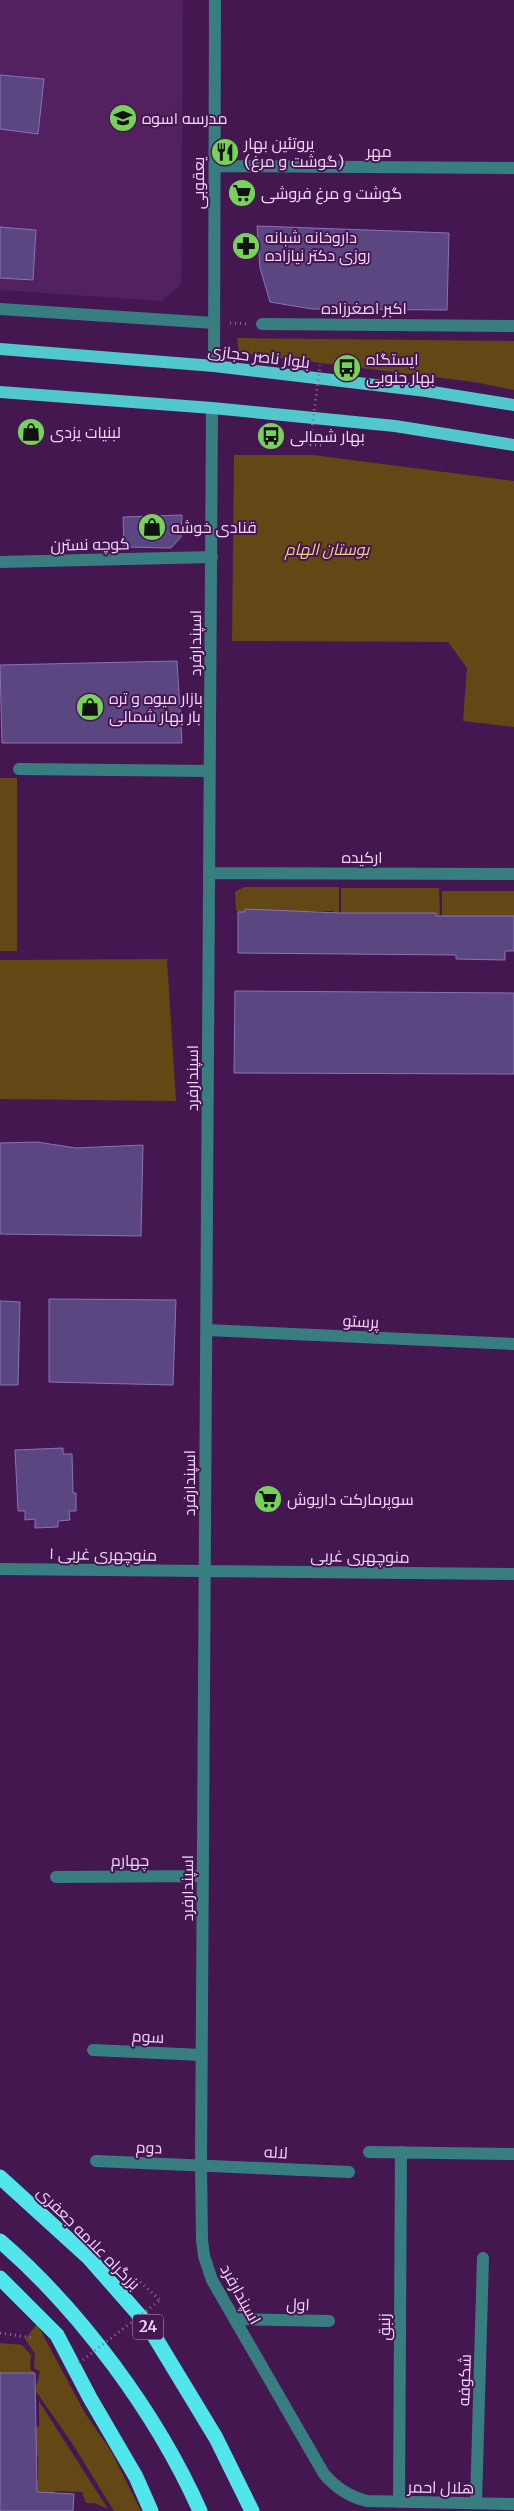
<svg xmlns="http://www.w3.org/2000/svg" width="514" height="2511" font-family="Merriweather,Cairo,serif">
  <rect width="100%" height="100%" fill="#451751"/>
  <path fill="#532160" d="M0,0H183L181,284L162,301L0,290Z"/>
  <path fill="#634715" d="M237,338L514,341V390L474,382L239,353Z
    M234,455H313L514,481V727L463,721L467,668L448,642L232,641Z
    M0,778H17V951H0Z
    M244,887H339V916H334L333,911L238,912L236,910L235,892Z
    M341,888H439L440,917H436L435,913H349L341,916Z
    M442,891H514V916L442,918Z
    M167,959L176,1101L0,1099V960Z
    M37,2324L85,2413L111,2451L141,2511H114L72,2443L35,2390L40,2372L34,2368L35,2354L25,2339Z
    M0,2343L22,2345L31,2355L30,2369L35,2373H0Z
    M39,2401L108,2509L94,2503H86L82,2492L55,2491L54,2496H41L26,2481H38V2455L30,2454V2427H39Z"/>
  <path fill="#5a4680" stroke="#8a72b9" d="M0,75L44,79L38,134L0,129Z
    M257,226L449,233L447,310L312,309L270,302L260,268Z
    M0,227L36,230L33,280L0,278Z
    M182,515L181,537L171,548L124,547L123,517Z
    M177,661L182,743H2L0,665Z
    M245,909L340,913H436V916H514V951H505V960L456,959V955L238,953V912H245Z
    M235,991L514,993V1074L234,1073Z
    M37,1142L76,1148L143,1145L141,1236L0,1234V1143Z
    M49,1299L176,1300L173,1385L49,1382Z
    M0,1301L20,1302L18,1385H0Z
    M63,1448V1454H72L73,1493H76V1511H69L70,1520L58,1521V1527L35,1528V1519L25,1520V1511H18L15,1450Z
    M0,2373H35L37,2492L74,2494L73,2511H0Z"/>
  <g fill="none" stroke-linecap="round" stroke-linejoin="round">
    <path stroke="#916b9a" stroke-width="3" stroke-dasharray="1 4" stroke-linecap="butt" d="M230,323L248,324
      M310,445H322L324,435
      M133,2283L137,2279L160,2300
      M0,2333L34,2338"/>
    <path stroke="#387e80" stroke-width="12" d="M215,166L514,168
      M0,309L214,323
      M262,324L514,326
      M214,366L215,0
      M212,408L201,2165L202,2240L204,2256L212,2280L324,2474C336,2488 350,2497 367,2501L514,2504
      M0,562L212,557
      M19,769L210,771
      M210,873L514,874
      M207,1330L514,1344
      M0,1569L514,1574
      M56,1877L203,1876
      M93,2050L202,2055
      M369,2152L514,2154
      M96,2161L349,2172
      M236,2319L329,2321
      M399,2502L401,2152
      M476,2503L483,2258"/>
    <path stroke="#50c8cc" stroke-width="12" d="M0,349L214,366L426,391L514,405
      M0,392L212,408L395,426L514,445"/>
    <path stroke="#50e6eb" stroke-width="15" d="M0,2177L89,2258L147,2324L216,2438L252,2511
      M0,2241C80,2310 157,2414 200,2511
      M0,2278L57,2335L90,2398L136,2477L151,2511"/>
    <path stroke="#916b9a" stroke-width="3" stroke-dasharray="1 4" stroke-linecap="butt" d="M310,445L320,365
      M79,2363L160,2300"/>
  </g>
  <defs>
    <symbol id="school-disc" viewBox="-11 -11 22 22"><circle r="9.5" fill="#77d259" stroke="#451751"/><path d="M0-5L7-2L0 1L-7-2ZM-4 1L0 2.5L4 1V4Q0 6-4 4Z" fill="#111"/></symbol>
    <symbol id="restaurant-disc" viewBox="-11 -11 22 22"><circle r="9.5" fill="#77d259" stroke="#451751"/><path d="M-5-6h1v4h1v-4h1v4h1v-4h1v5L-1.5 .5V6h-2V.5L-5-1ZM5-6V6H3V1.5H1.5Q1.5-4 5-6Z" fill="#111"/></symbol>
    <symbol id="supermarket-disc" viewBox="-11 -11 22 22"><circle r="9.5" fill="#77d259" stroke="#451751"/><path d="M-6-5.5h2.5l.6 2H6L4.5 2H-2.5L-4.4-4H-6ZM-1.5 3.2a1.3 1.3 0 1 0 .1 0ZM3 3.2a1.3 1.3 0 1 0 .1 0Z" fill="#111"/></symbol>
    <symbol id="pharmacy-disc" viewBox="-11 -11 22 22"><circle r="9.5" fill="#77d259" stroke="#451751"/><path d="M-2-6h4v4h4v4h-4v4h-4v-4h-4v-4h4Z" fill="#111"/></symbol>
    <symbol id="bus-disc" viewBox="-11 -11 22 22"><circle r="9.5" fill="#77d259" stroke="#451751"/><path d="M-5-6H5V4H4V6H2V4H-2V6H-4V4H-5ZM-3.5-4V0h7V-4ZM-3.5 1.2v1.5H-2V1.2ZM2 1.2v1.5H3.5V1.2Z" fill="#111"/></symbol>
    <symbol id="shop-disc" viewBox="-11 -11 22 22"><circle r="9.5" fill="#77d259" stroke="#451751"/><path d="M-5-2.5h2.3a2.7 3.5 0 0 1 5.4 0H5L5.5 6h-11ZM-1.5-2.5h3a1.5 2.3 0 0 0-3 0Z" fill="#111"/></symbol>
  </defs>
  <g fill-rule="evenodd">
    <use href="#school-disc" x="107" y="102" width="32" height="32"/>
    <use href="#restaurant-disc" x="209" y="136" width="32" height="32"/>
    <use href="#supermarket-disc" x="226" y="177" width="32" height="32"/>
    <use href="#pharmacy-disc" x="230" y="230" width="32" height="32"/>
    <use href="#bus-disc" x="331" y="352" width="32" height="32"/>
    <use href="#shop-disc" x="15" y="416" width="32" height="32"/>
    <use href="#bus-disc" x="255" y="420" width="32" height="32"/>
    <use href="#shop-disc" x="136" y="511" width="32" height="32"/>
    <use href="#shop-disc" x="74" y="691" width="32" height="32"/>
    <use href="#supermarket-disc" x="252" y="1483" width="32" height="32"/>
  </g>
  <g text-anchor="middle" stroke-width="4" stroke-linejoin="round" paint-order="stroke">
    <rect fill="#451751" stroke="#bd9dc6" stroke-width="1" x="133" y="2314.5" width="30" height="25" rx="4"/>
    <g font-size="15" font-weight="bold" fill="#f1d6f8">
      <text x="148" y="2332">24</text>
    </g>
    <g font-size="16" fill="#f1d6f8" stroke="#451751" text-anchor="start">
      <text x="142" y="124">مدرسه اسوه</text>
      <text x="244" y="149">پروتئین بهار<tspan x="244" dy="18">(گوشت و مرغ)</tspan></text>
      <text x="261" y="199">گوشت و مرغ فروشی</text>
      <text x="265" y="243">داروخانه شبانه<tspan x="265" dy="18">روزی دکتر نیازاده</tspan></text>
      <text x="366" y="365">ایستگاه<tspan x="366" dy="18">بهار جنوبی</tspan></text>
      <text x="50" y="438">لبنیات یزدی</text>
      <text x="290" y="442">بهار شمالی</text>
      <text x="171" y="533">قنادی خوشه</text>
      <text x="109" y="704">بازار میوه و تره<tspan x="109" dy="18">بار بهار شمالی</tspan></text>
      <text x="287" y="1505">سوپرمارکت داریوش</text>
    </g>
    <g font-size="16" fill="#f1d6f8" stroke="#451751">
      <text x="379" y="157">مهر</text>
      <text transform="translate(198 183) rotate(-90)" y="6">یعقوبی</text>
      <text x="364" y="314">اکبر اصغرزاده</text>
      <text transform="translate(259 356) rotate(7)" y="6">بلوار ناصر حجازی</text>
      <text transform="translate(90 544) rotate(-1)" y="6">کوچه نسترن</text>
      <text transform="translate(195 643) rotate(-90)" y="6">اسپندارفرد</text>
      <text x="362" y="863">ارکیده</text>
      <text transform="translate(192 1078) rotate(-90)" y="6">اسپندارفرد</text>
      <text transform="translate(361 1321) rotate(3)" y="6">پرستو</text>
      <text transform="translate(189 1483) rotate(-90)" y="6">اسپندارفرد</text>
      <text transform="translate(103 1554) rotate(1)" y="6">منوچهری غربی ۱</text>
      <text transform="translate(360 1556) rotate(1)" y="6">منوچهری غربی</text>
      <text x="130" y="1866">چهارم</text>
      <text transform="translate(187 1888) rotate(-90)" y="6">اسپندارفرد</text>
      <text transform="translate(148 2036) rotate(3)" y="6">سوم</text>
      <text transform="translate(149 2147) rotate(2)" y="6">دوم</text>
      <text transform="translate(276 2152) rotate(3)" y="6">لاله</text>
      <text transform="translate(89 2238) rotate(45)" y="6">بزرگراه علامه جعفری</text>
      <text transform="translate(241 2294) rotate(61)" y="6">اسپندارفرد</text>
      <text transform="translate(298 2304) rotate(2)" y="6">اول</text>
      <text transform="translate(384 2327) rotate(-90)" y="6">زنبق</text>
      <text transform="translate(464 2380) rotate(-88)" y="6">شکوفه</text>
      <text transform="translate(441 2487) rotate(1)" y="6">هلال احمر</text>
    </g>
    <g font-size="16" font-style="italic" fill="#f7cc86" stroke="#451751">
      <text x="327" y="555">بوستان الهام</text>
    </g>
  </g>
</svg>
